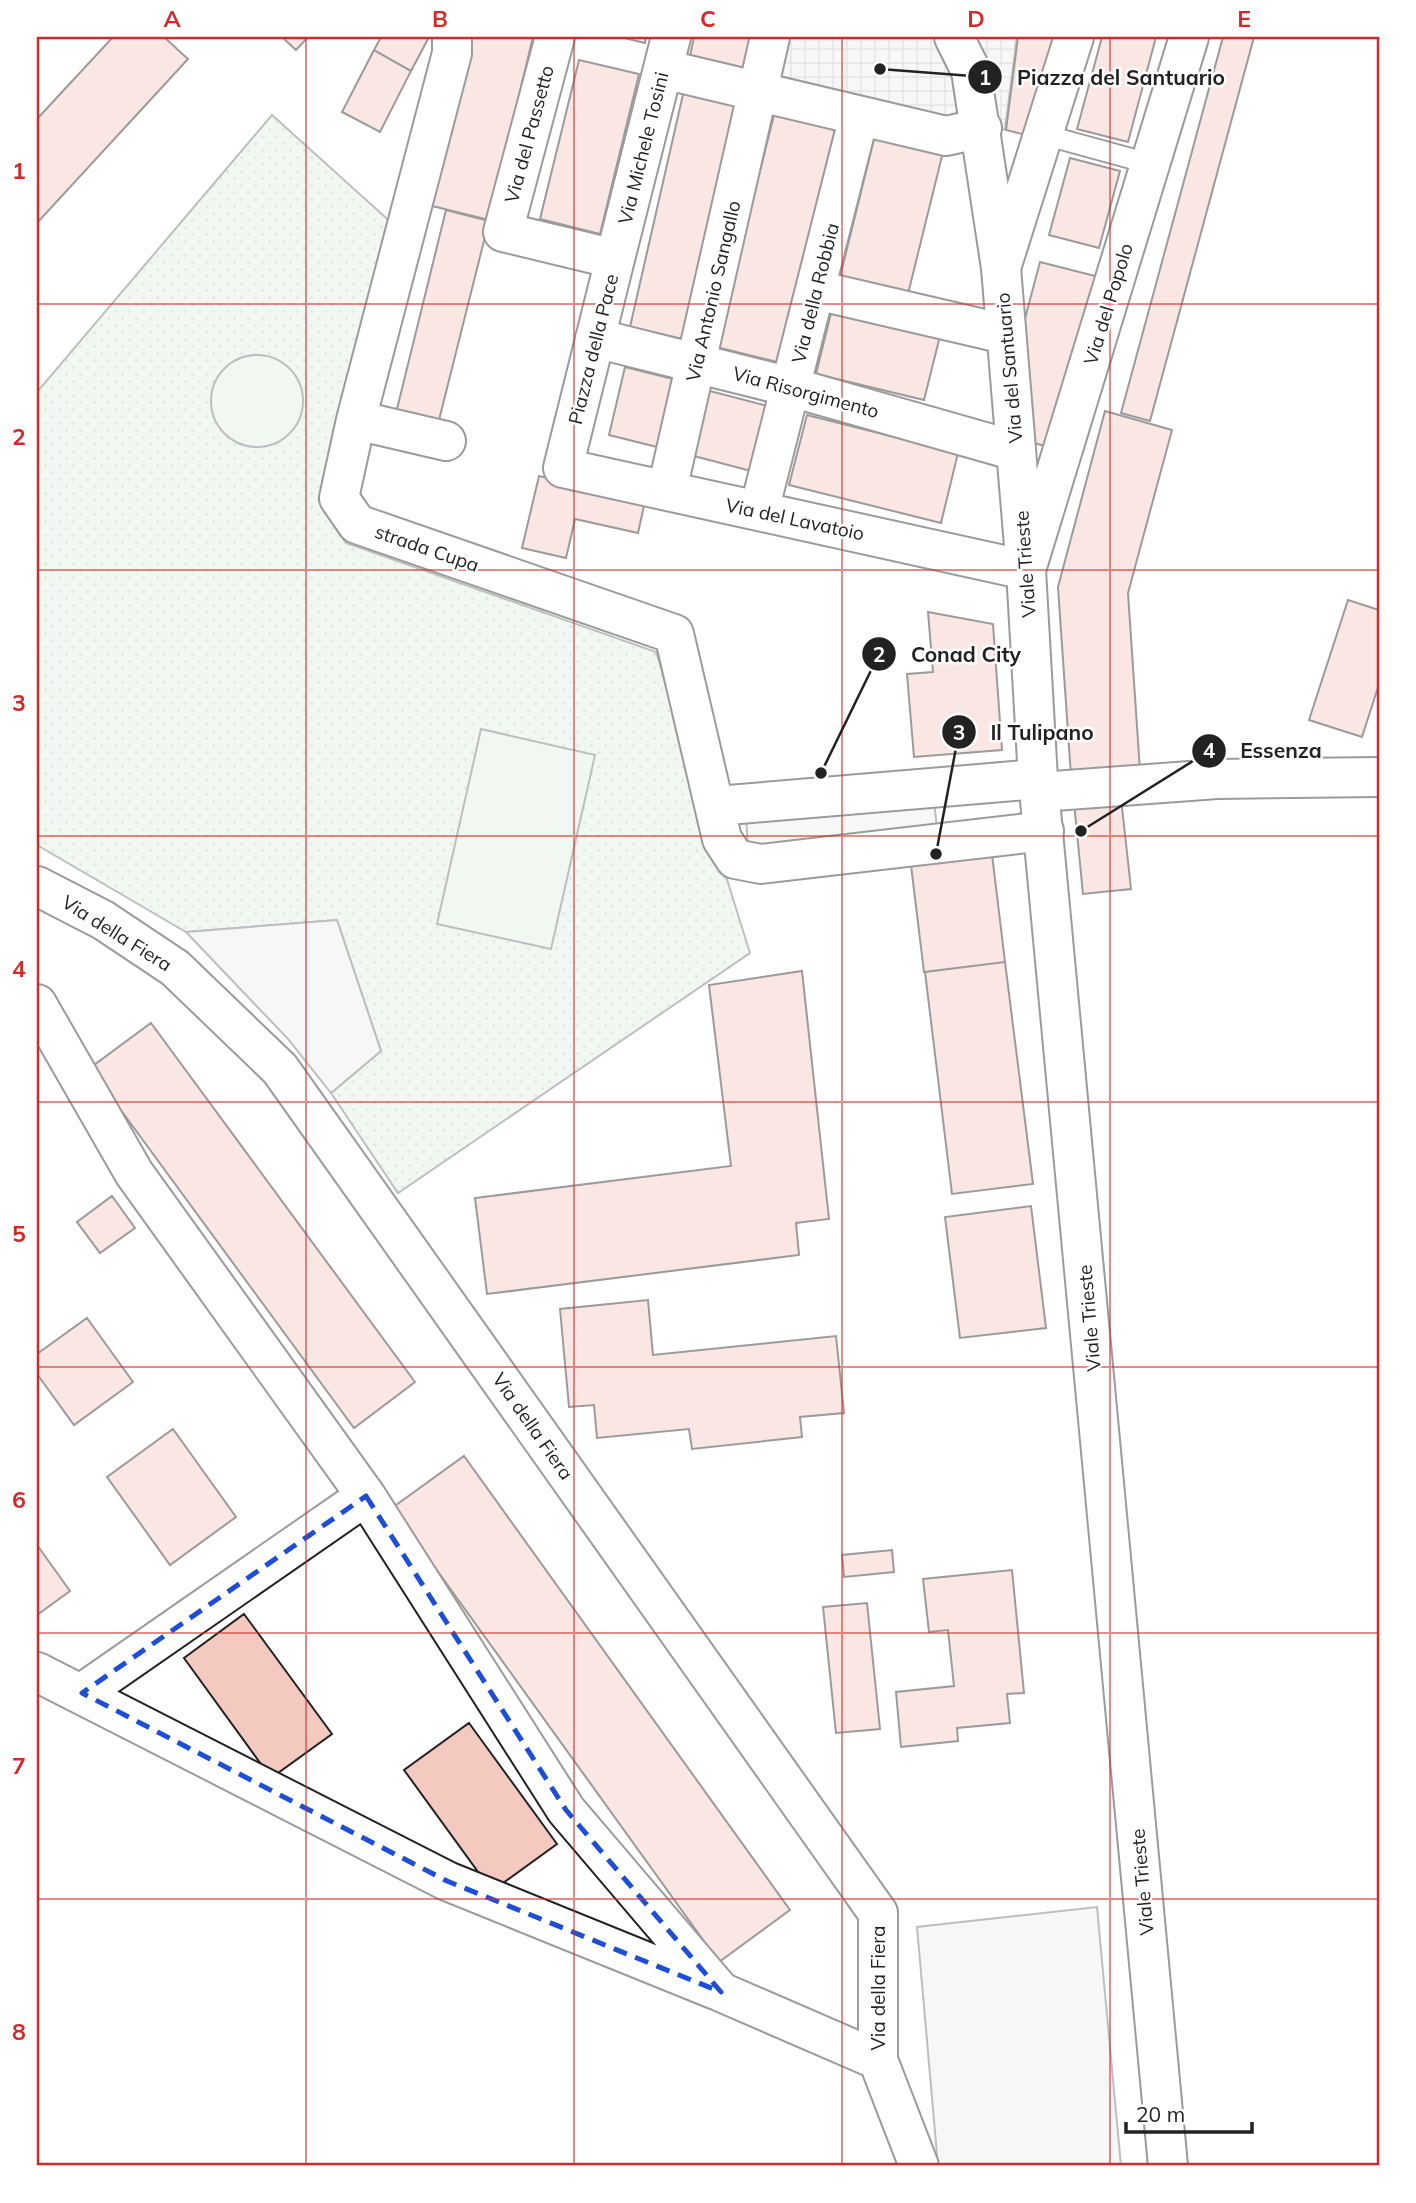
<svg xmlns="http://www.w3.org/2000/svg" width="1416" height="2203" font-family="Mulish,sans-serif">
  <defs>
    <pattern id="grass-dots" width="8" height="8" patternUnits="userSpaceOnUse" patternTransform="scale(1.75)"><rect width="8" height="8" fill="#e0efe3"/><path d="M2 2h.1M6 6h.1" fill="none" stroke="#c0cdc2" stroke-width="1.8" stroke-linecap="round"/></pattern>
    <pattern id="plaza-grid" width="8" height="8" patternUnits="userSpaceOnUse" patternTransform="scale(1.75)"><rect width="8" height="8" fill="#ededed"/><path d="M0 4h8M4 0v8" fill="none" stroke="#cbcbcb"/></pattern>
  </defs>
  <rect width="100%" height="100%" fill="#fff"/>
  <path fill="url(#grass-dots)" stroke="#6f6f6f" stroke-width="2" d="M272,115L395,226L323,493L324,511L346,543L656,652L750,953L398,1193L331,1093L381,1051L337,920L186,932L37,845V392Z"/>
  <path fill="#e0efe3" stroke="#6f6f6f" stroke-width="2" d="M211 401a46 46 0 1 1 92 0a46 46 0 1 1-92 0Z
    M481,729L595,755L551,949L437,924Z"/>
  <path fill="#ededed" stroke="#6f6f6f" stroke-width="2" d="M934,800L937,829L748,847L746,818Z
    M337,920L381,1051L331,1093L288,1039L186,932Z
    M1097,1907L1121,2166H938L917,1927Z"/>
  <path fill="url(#plaza-grid)" stroke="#6f6f6f" stroke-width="2" d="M754,37H1017L1005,129L946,151L740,101Z"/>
  <path fill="#f3c9c0" stroke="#222" stroke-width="2" d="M113,37H164L188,59L37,223V119Z
    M282,37H308L296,50Z
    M381,37H429L411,71L374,50Z
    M466,37H533L489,220L424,204Z
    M620,37H646L645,43Z
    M694,37H753L745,69L690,56Z
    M1018,37H1059L1034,137L1006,130Z
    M1102,37H1156L1128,142L1077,129Z
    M1223,37H1254L1150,421L1121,413Z
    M374,50L411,71L380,132L342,112Z
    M579,60L639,74L600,234L540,219Z
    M684,90L741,103L687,340L630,327Z
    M774,115L835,130L777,362L716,347Z
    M875,135L943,152L906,302L838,285Z
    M1070,158L1120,171L1099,248L1049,235Z
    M446,210L489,221L438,424L396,413Z
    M1040,262L1099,277L1053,448L1026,441L1019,341Z
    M833,305L941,332L924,400L816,374Z
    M625,367L681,381L665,449L609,435Z
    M706,390L768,406L751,471L690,455Z
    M1105,411L1172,430L1128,593L1140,771L1071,776L1058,587Z
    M807,415L958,453L941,523L789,485Z
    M539,476L645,501L638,533L575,519L566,558L522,548Z
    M1348,600L1379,610V684L1362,737L1309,720Z
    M928,612L993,624L1002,750L914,757L907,674L933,672Z
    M1121,798L1131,889L1083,894L1074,803Z
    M991,846L1005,962L924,972L910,857Z
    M1005,962L1033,1184L952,1194L925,972Z
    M802,971L829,1219L796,1223L799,1255L487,1294L475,1198L731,1166L709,985Z
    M151,1023L415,1382L354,1428L90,1068Z
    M112,1196L135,1228L100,1253L77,1222Z
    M1031,1206L1046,1328L960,1338L945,1217Z
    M648,1300L653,1355L836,1336L844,1413L800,1417L802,1437L692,1449L689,1429L597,1438L594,1405L569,1407L560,1309Z
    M87,1318L133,1382L74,1425L37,1374V1354Z
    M173,1429L236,1517L170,1565L107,1477Z
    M464,1456L790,1910L719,1962L392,1508Z
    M37,1545L70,1591L37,1615Z
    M892,1550L894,1572L844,1577L842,1555Z
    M1012,1570L1024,1693L1007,1694L1010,1723L957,1728L958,1741L901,1747L896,1692L954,1686L948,1630L929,1632L923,1579Z
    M867,1603L880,1729L836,1733L823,1607Z
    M244,1614L332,1734L271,1778L184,1658Z
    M469,1723L557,1844L492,1891L404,1770Z"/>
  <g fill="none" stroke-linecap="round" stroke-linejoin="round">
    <defs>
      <path id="lane" d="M1045,135L1151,164"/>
      <path id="street" d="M452,37V53L356,420L339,498L357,524L674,634L722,839L735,859L761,864L1044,831
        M555,37L503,232L615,259L563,468L1026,570L1189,37
        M663,69L946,136L982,128
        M615,259L671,37
        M1001,268L1074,37
        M816,290L1005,334
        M595,338L791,387L1016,451
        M356,420L446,441
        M667,490L770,37
        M759,511L859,116
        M1040,792L1217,779L1379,777
        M716,806L1038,779
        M37,886L103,920L175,968L280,1069L878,1913V2060L919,2166
        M37,1004L134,1173L366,1496L566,1810L721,1992L878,2060
        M37,1672L447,1881L716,1990
        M82,1693L366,1496"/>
      <path id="secondary" d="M954,37L971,71L1001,268L1026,570L1038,779L1168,2166"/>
    </defs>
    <use href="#lane" stroke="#222" stroke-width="23"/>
    <use href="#street" stroke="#222" stroke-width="42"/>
    <use href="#secondary" stroke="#222" stroke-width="42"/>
    <use href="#lane" stroke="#fff" stroke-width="19"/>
    <use href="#street" stroke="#fff" stroke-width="38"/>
    <use href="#secondary" stroke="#fff" stroke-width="38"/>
  </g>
  <path d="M0 0H1416V2203H0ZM366,1496L566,1810L721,1992L447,1881L82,1693Z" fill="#fff" fill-opacity=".55" fill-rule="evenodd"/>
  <path fill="none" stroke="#1d4ed8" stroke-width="5" stroke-dasharray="14 9" stroke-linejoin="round" d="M366,1496L566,1810L721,1992L447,1881L82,1693Z"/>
  <path fill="none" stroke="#d62828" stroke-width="2" stroke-opacity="0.55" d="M306,37V2166M574,37V2166M842,37V2166M1110,37V2166M37,304H1379M37,570H1379M37,836H1379M37,1102H1379M37,1367H1379M37,1633H1379M37,1899H1379"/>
  <g text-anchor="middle" stroke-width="5" stroke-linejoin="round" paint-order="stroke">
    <g font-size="19" fill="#222" stroke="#fff">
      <text transform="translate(529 134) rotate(-75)" y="7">Via del Passetto</text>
      <text transform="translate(643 148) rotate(-76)" y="7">Via Michele Tosini</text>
      <text transform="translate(713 291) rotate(-77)" y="7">Via Antonio Sangallo</text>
      <text transform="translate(815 293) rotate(-76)" y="7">Via della Robbia</text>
      <text transform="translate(1108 304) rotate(-73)" y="7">Via del Popolo</text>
      <text transform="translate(593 349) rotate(-76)" y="7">Piazza della Pace</text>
      <text transform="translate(1009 368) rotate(-95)" y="7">Via del Santuario</text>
      <text transform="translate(806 392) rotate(15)" y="7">Via Risorgimento</text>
      <text transform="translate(795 519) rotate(12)" y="7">Via del Lavatoio</text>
      <text transform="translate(427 548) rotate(19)" y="7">strada Cupa</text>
      <text transform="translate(1025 564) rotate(-94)" y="7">Viale Trieste</text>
      <text transform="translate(117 933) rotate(32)" y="7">Via della Fiera</text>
      <text transform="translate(1089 1318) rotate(-95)" y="7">Viale Trieste</text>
      <text transform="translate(533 1426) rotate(55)" y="7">Via della Fiera</text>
      <text transform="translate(1142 1882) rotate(-95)" y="7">Viale Trieste</text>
      <text transform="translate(878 1988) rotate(-90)" y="7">Via della Fiera</text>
    </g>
  </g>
  <path fill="none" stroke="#222" stroke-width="2.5" d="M880 69L985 77M821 773L879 654M936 854L959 732M1081 831L1209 751"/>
  <g fill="#222" stroke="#fff" stroke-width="2.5">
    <circle cx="880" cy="69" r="7"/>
    <circle cx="821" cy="773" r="7"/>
    <circle cx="936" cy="854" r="7"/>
    <circle cx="1081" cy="831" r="7"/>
    <circle cx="985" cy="77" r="18"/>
    <circle cx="879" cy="654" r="18"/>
    <circle cx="959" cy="732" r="18"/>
    <circle cx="1209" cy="751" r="18"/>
  </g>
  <g font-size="21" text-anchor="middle" font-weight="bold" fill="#fff">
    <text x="985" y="85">1</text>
    <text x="879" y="662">2</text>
    <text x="959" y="740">3</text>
    <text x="1209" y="758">4</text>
  </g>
  <g font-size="21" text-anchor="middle" font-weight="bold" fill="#222" stroke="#fff" stroke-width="5" stroke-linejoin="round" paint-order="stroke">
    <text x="1121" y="85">Piazza del Santuario</text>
    <text x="966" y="662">Conad City</text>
    <text x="1042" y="740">Il Tulipano</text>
    <text x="1281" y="758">Essenza</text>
  </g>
  <rect width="1416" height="2203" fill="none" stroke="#ffffff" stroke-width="77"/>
  <path d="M1126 2122v10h126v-10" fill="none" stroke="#222222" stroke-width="3.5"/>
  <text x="1136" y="2122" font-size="21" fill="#222222" stroke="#ffffff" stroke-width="5" paint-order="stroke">20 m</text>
  <rect x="38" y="38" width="1340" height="2126" fill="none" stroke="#d62828" stroke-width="2.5"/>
  <g font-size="23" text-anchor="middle" font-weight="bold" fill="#d62828">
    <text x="172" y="27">A</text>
    <text x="440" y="27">B</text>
    <text x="708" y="27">C</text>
    <text x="976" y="27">D</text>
    <text x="1244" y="27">E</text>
    <text x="19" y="179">1</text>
    <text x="19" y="445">2</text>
    <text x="19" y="711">3</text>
    <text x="19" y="977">4</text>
    <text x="19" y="1242">5</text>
    <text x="19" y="1508">6</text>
    <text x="19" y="1774">7</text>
    <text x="19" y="2040">8</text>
  </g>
</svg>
